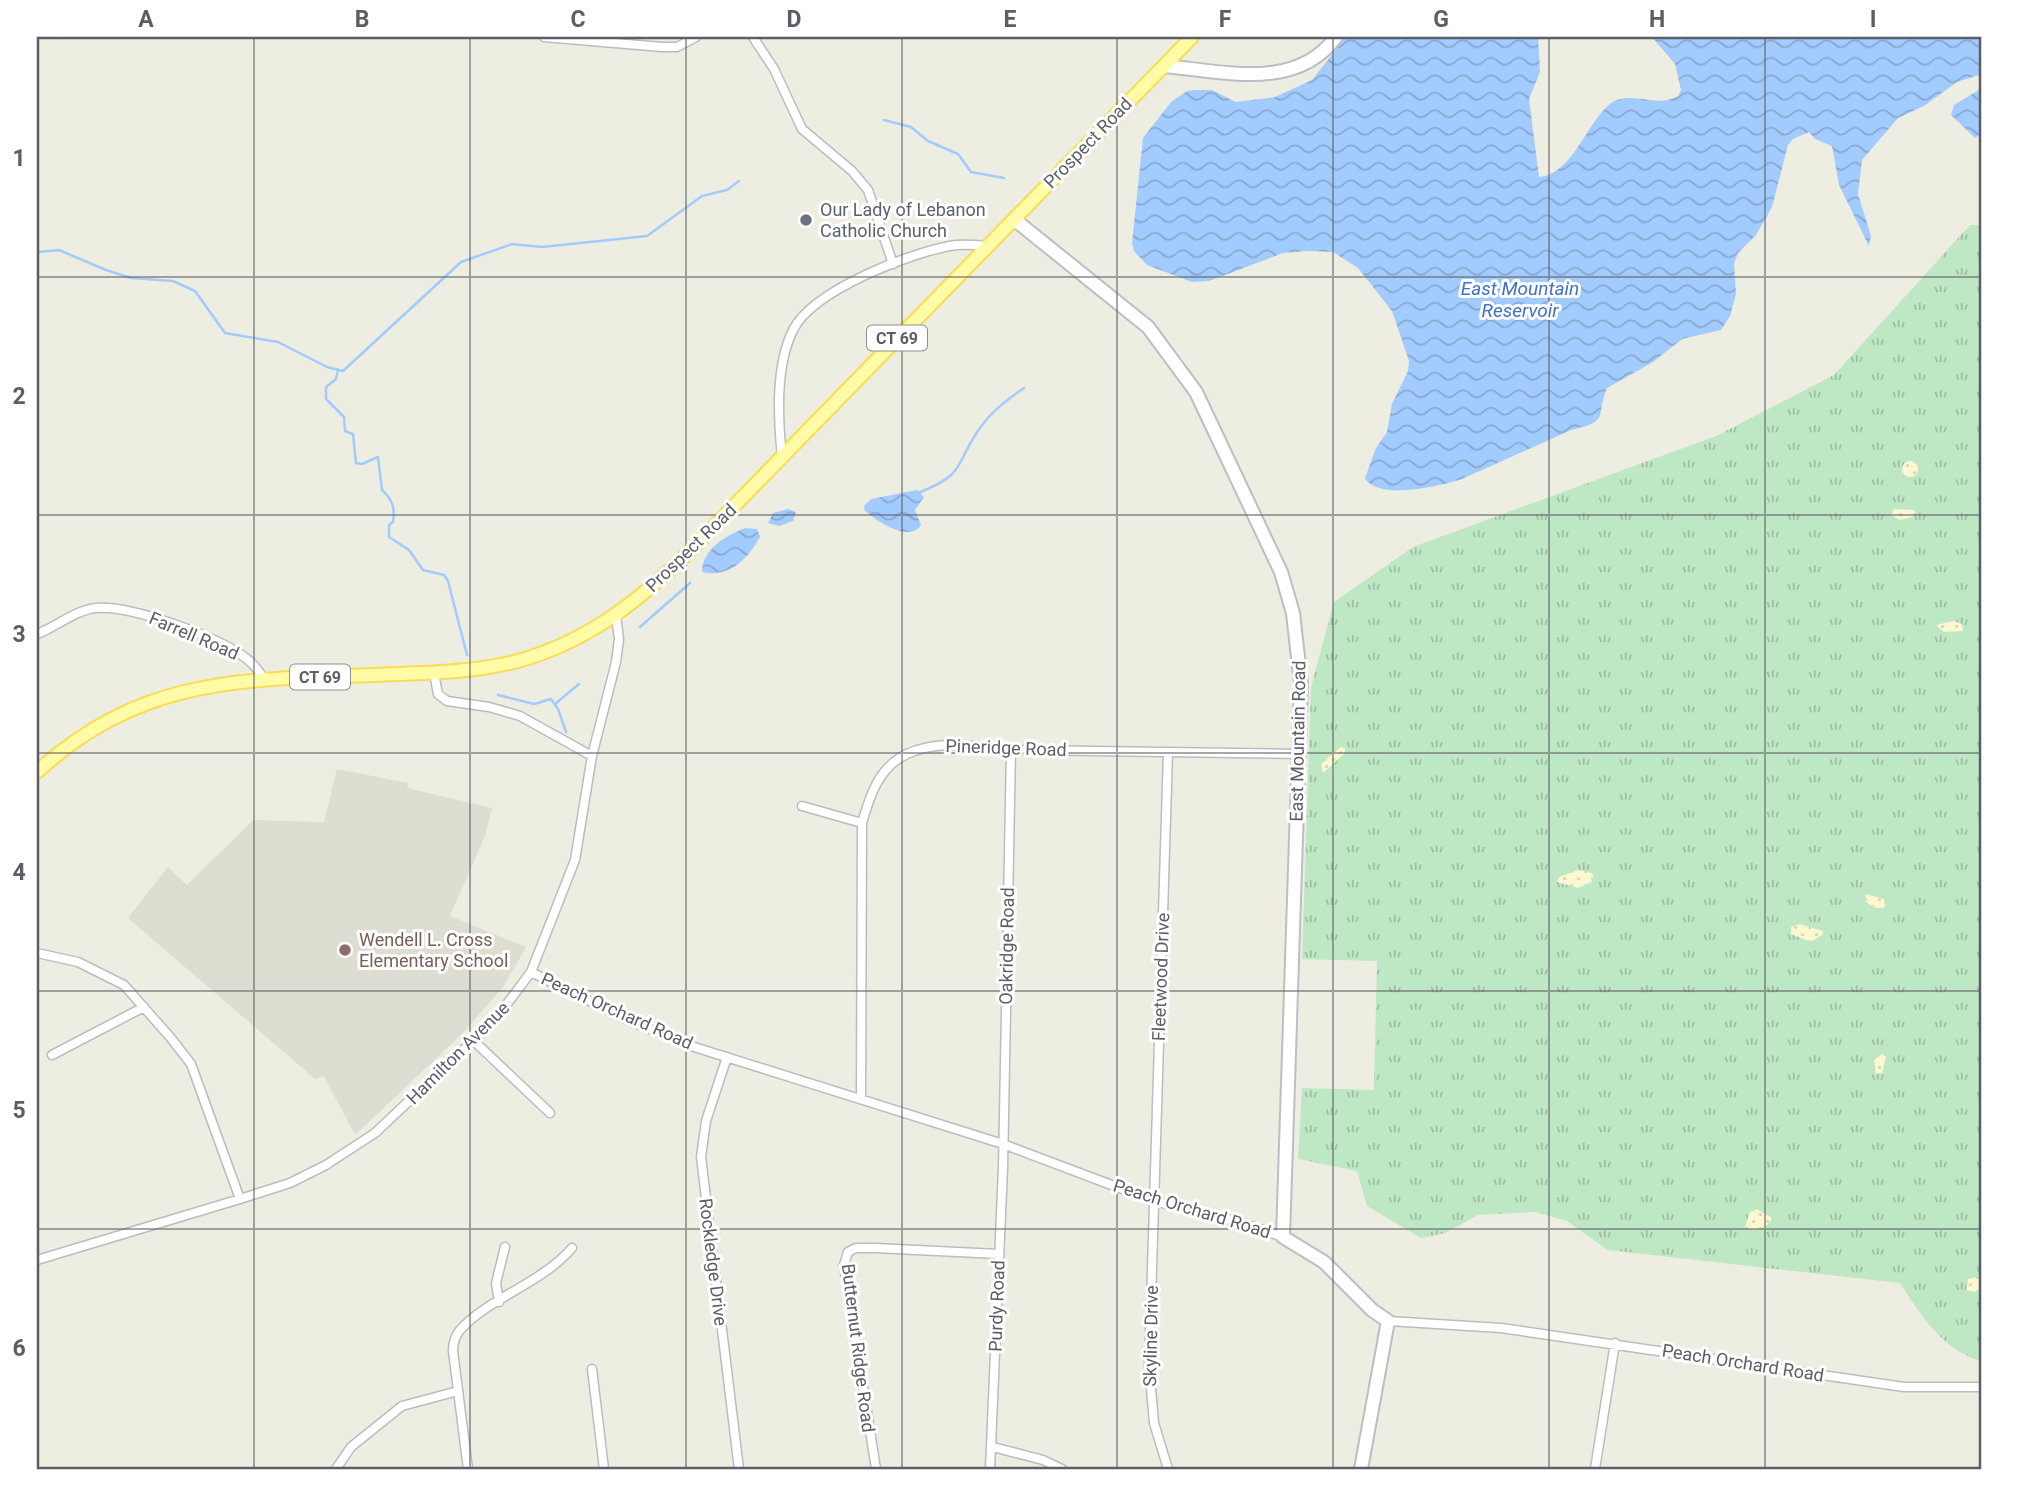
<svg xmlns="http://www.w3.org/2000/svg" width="2019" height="1506" font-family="Roboto,sans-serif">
  <defs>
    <pattern id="grass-tufts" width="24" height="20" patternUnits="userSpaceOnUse" patternTransform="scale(1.75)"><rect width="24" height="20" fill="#bee7c3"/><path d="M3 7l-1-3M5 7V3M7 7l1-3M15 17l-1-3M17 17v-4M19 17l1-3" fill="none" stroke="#9dbea2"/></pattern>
    <pattern id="sand-dots" width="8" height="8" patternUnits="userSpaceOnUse" patternTransform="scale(1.75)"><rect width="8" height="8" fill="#fcf7d0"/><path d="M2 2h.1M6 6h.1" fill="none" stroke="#dad6b5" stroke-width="1.8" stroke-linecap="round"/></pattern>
    <pattern id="water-waves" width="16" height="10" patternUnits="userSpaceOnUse" patternTransform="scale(1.75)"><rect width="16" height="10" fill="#a2cbff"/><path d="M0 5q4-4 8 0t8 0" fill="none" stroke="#87a8d2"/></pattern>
  </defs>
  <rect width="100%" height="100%" fill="#eeede2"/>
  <path fill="#deddd1" d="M337,769L408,783L407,788L492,808L485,836L450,916L526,947L504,986L461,1035L355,1135L324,1076L315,1079L128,918L168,867L187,885L253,820L324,822Z"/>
  <path fill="url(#grass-tufts)" d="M1970,225H1982V1361C1944,1352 1920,1314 1900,1283L1608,1250L1567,1221L1536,1212L1478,1215L1445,1233L1421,1238L1367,1206L1357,1171L1298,1159L1302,1088L1374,1090L1377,961L1302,959L1311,687L1334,602L1413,547L1716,436L1834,375Z"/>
  <path fill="url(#sand-dots)" d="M1902 469a8 8 0 1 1 16 0a8 8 0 1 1-16 0Z
    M1894,509L1914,510L1916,516L1900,520L1891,515Z
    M1954,621L1962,624L1963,631L1944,632L1936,625Z
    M1341,747L1345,748V753L1323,773L1321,764Z
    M1578,870L1592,873L1594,877L1591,882L1578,888L1557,882L1559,877Z
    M1866,894L1884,899L1885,907C1878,910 1871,906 1865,901Z
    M1800,924L1823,931V934L1811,942L1791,934V927Z
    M1882,1054L1886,1057L1882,1073L1876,1074L1874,1060Z
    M1757,1209L1772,1218C1768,1229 1755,1233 1745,1227L1750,1212Z
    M1982,1276V1288L1974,1292L1966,1290L1968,1279Z"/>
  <path fill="url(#water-waves)" d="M1346,37H1538L1540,72L1529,99L1539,177C1573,174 1586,123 1610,104C1630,89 1656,109 1678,96L1681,90L1675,64L1652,37H1982V74L1957,82L1924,106L1898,118L1862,160L1858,194L1871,236L1869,246L1839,185L1832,146L1815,139L1809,132L1793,139L1788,145L1772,207L1756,235L1738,253L1734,264L1736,294L1730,316L1721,330L1682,339L1653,362L1607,388C1595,417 1611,421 1571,430L1462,479C1441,486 1377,501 1365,478L1376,448L1387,432L1392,404L1408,371L1409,361L1392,311L1358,268L1333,252L1307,251L1283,253L1209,281L1192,282L1147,265L1134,251L1132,243L1143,138L1171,102L1187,91L1196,90H1212L1236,102L1275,97L1312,80Z
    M1982,88V133L1975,138L1951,115L1954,105Z
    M917,490L924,497L915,510L921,525C910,543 878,522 865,511L864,506L871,499Z
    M788,509L796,512L793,521L779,526L768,523L773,513Z
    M745,528L757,529L760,537C747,560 729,578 702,572C702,549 727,535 745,528Z"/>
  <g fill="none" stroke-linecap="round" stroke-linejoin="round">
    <path stroke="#a2cbff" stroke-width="2.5" d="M884,120L911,127L928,141L958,154L971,172L1004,178
      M37,252L59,250L106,270L131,278L173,281L195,291L225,333L278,342L327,367L343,371L461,262L512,244L542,247L647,236L702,196L727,190L739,181
      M338,370L336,379L326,387V399L344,417L345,431L353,434L356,463L362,464L378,457L382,490C393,500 395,508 393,522L389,525V537L409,550L423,570L444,575L448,581L467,655
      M918,493C968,473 953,466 980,428C992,411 1007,400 1024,388
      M640,627L690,583
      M498,695L534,704L551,699L558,709L566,732
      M555,704L579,684"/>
    <defs>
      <path id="street" d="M544,37L662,47H677L696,37
        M753,37L774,69L802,129L852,171L868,190L893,264
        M782,458C778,418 775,367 793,330C813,290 913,251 956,245C967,244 978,245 988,246
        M37,634C56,627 75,610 96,608C131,605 219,637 247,659C255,665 259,671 264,679
        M434,673L438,694L447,701L489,707L520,716L592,756
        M802,806L862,823
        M37,953L78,962L124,985L170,1037L191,1064L240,1199
        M531,972L630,1021L691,1046L1003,1144L1154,1201L1239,1222L1283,1237
        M475,1042L550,1113
        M52,1055L144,1007
        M727,1057L706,1121L701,1157L739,1469
        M861,1097L862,823C870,795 879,767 907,754C943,737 988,749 1027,750C1118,751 1208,753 1299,754
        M37,1260L240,1199L290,1183L326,1165L375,1133L495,1020L531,972L575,860L592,756L616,662L619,639L616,616
        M499,1302L496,1283L505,1247
        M1388,1321L1501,1328L1904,1387H1982
        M592,1369L604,1469
        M993,1447L1043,1460L1062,1469
        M336,1469L351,1447L402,1406L458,1391
        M468,1469L453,1351C453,1343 455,1336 460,1330C490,1297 541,1284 572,1248
        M876,1469L844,1265L848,1252L856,1248H875L999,1254
        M990,1469L1003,1168L1011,749
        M1168,1469L1154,1423L1149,1366L1168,752
        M1595,1469L1615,1343"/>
      <path id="secondary" d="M1164,66C1222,71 1296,92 1336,37
        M1015,220L1148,327L1196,392L1281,572L1293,613L1301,684L1283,1237L1324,1262L1372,1310L1388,1321L1361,1469"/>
      <path id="primary" d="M37,772C148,670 259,680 400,674C444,672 489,671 531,657C596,636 644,596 692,549L1192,37"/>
    </defs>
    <use href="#street" stroke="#babcc2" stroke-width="11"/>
    <use href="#secondary" stroke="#bbbec5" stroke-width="16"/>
    <use href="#primary" stroke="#f8dd52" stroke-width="16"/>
    <use href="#street" stroke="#fff" stroke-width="8"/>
    <use href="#secondary" stroke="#fff" stroke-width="12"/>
    <use href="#primary" stroke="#fffba7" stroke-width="12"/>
  </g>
  <path fill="none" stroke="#5b5e64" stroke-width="2" stroke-opacity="0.55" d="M254,37V1469M470,37V1469M686,37V1469M902,37V1469M1117,37V1469M1333,37V1469M1549,37V1469M1765,37V1469M37,277H1982M37,515H1982M37,753H1982M37,991H1982M37,1229H1982"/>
  <circle fill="#6b7280" stroke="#fff" stroke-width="2.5" cx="806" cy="220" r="7"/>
  <circle fill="#8d6e63" stroke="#fff" stroke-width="2.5" cx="345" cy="950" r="7"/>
  <g text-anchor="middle" stroke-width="6" stroke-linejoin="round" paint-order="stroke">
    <g fill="#fff" stroke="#8c8e92" stroke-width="2">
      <rect x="867" y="325.5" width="60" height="25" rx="5"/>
      <rect x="290" y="664.5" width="60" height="25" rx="5"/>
    </g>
    <g font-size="16" font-weight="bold" fill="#5b5e64">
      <text x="897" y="344">CT 69</text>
      <text x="320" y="683">CT 69</text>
    </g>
    <g font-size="18" fill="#5b5e64" stroke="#fff">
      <text transform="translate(1088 143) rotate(-46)" y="6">Prospect Road</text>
      <text transform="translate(691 548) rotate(-44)" y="6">Prospect Road</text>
      <text transform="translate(194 636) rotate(23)" y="6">Farrell Road</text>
      <text transform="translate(1298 741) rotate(-89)" y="6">East Mountain Road</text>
      <text transform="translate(1006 748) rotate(2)" y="6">Pineridge Road</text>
      <text transform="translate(1007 946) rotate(-89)" y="6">Oakridge Road</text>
      <text transform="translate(1161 977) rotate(-88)" y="6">Fleetwood Drive</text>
      <text transform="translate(617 1011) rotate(24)" y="6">Peach Orchard Road</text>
      <text transform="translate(458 1053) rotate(-45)" y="6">Hamilton Avenue</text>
      <text transform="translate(1192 1209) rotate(17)" y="6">Peach Orchard Road</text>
      <text transform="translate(713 1262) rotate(83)" y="6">Rockledge Drive</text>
      <text transform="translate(997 1306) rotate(-88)" y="6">Purdy Road</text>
      <text transform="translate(1151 1336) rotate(-89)" y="6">Skyline Drive</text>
      <text transform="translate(858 1348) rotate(83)" y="6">Butternut Ridge Road</text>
      <text transform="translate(1743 1363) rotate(9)" y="6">Peach Orchard Road</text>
    </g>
    <g font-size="18" fill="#5b616d" stroke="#fff" text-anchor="start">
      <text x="820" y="216">Our Lady of Lebanon<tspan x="820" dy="21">Catholic Church</tspan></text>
    </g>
    <g font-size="18" fill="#785e54" stroke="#fff" text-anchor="start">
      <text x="359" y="946">Wendell L. Cross<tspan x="359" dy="21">Elementary School</tspan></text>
    </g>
    <g font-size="19" font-style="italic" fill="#3f71c8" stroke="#fff">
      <text x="1520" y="295">East Mountain<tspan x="1520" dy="22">Reservoir</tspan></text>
    </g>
  </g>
  <rect width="2019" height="1506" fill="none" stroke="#ffffff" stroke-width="77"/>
  <rect x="38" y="38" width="1942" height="1430" fill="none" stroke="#5b5e64" stroke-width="2.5"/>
  <g font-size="23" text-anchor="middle" font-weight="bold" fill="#5b5e64">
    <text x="146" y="27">A</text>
    <text x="362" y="27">B</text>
    <text x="578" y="27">C</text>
    <text x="794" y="27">D</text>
    <text x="1010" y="27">E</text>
    <text x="1225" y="27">F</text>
    <text x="1441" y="27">G</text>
    <text x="1657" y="27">H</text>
    <text x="1873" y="27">I</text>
    <text x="19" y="166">1</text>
    <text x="19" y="404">2</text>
    <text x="19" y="642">3</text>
    <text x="19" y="880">4</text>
    <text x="19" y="1118">5</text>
    <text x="19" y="1356">6</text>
  </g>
</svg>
